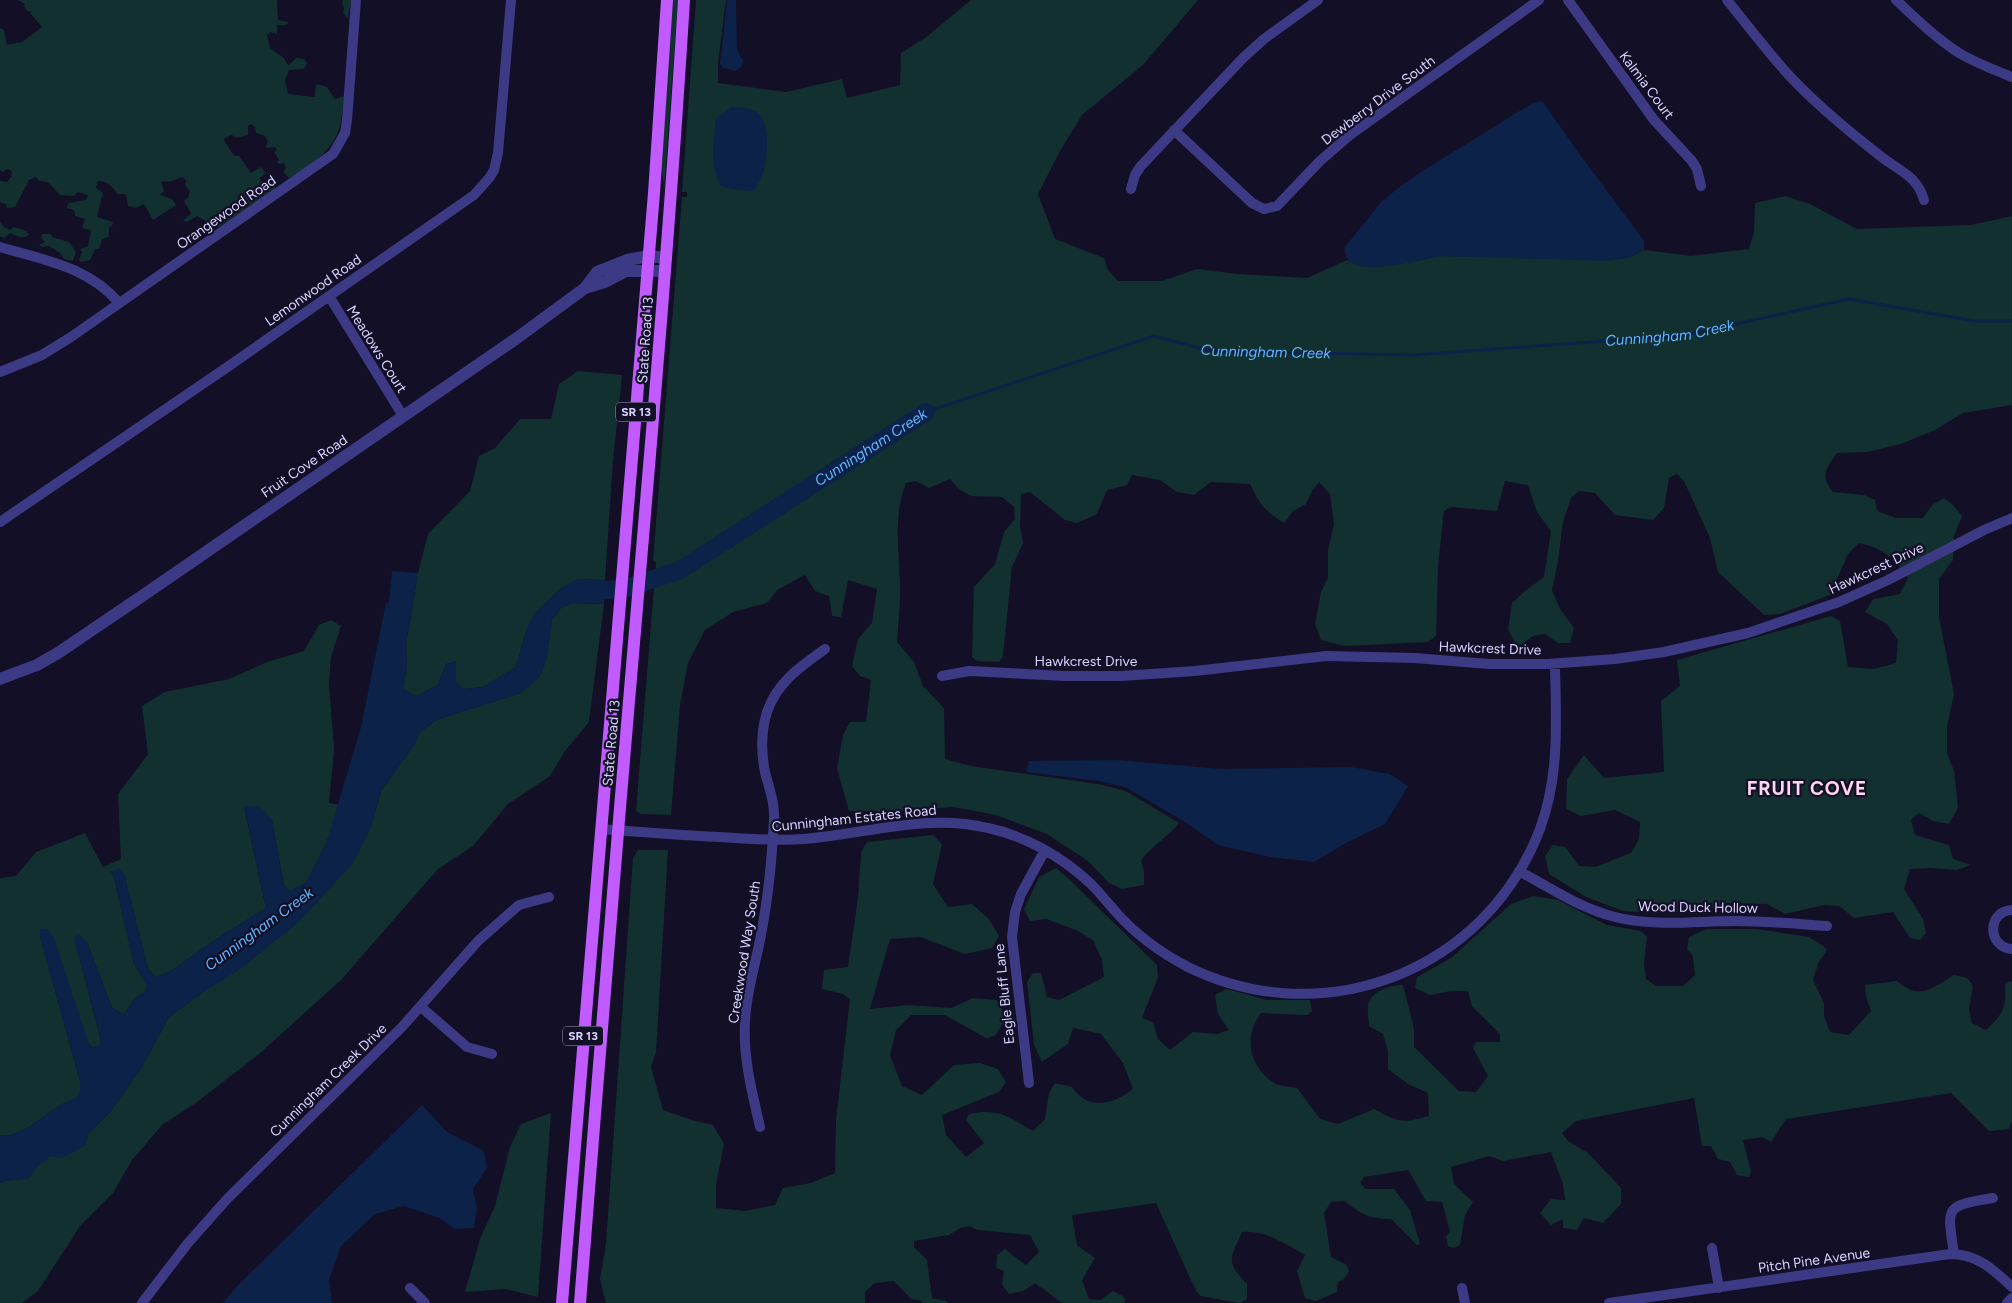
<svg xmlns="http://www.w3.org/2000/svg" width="2012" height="1303" font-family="Figtree,sans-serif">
  <rect width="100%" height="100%" fill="#130f26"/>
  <path fill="#12302f" d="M18,0H277L278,20L288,22L287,25H277V34L270,32L267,35L270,48L284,58L287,64L289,65L296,58L304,59L307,63L304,69L289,70L285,80L288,94L315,97L316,84L327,87L335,99L344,96C341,127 340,141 315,161C306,168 299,174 289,178L283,172L286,168L284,163L279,164L277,162L279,160L274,152L277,150L275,147L266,148V146L268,142L265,136L256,133L255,127L251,124L248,126V135L236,138L232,135L226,137L224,140L234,156H239L251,173L261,167L266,173L259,179L266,184L272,183L276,189L217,228L197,216L187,222L183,221L191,213L184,201L188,198L190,191L185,185L186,180L182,177L169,182L164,181L161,182L164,191L160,195L172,199L176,205L153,220L144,204L136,208L128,206L126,194H117C113,186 106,180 98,181L96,188L103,193L97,217L113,222L112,226L109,227V237L102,239L99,249H95L90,260L81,262L79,260L82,252L80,249L88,246L91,230L82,228L85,219L75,216L74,210L67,208L68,203L86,200L88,195L78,192L74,196L60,195L48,182L39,181L36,177L29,180L15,207L7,208L6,204L0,202V181L7,182L11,177L12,171L7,169L3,172L0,170V28L4,30L7,45L22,42L42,27L31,14L30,11H27L24,6L25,4Z
    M343,0H351L348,19L343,13L344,8L342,3Z
    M672,0H678L660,247L664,186L661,169Z
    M696,0H726L718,62V83L786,92L842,79L847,98L900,85L901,53L925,38L971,0H1198L1143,65L1082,115L1060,151L1038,194L1055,239L1104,258L1108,270L1118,281H1162L1197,269L1238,274L1307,278L1347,260C1372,274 1414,260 1441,256L1628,258L1644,250L1691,256L1749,249L1754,232L1755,203L1785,196L1810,204L1857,229L1971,225L2012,216V405L1963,413L1935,430L1901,444L1867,452L1837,453C1826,468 1820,477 1833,492L1864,495L1875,500L1877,511L1896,518H1923L1932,505L1944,498L1953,505L1962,516L1954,536L1953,560L1939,579V617L1954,694L1947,727V753L1954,771L1958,808L1949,824L1933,821L1919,813L1911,820L1915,835L1949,845L1953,859L1971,865L1957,870L1931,868L1910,869L1904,889L1923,919L1926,933L1920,940L1910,938L1893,912L1854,918L1839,906L1824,905L1785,914L1767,904L1727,903L1701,912L1659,913L1623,911L1586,897L1549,874L1545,856L1553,845L1565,847L1579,866L1595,867L1631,853L1639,839L1640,822L1615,810L1581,816L1566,809L1567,779L1584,755L1604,778L1664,772L1661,701L1680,686L1677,660L1831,616L1840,621L1848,667L1874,669L1896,663L1898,640L1887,624L1865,612L1873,599L1900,594L1908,578C1894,559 1884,548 1859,543L1848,554L1830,595L1780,614L1764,615L1718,572L1710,538L1684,481L1677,474L1669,478L1664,508L1653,520L1615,515L1595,493L1579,491L1571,498L1563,522L1558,561L1552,590L1560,609L1574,628L1570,643H1558L1545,634L1533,636L1518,647L1508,630L1512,603L1525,591L1544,577L1551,531L1537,512L1528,485L1505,481L1497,511L1451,507L1444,511L1438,566L1436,636L1428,642L1344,646L1321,640L1315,624L1321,592L1328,578V550L1334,524L1330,494L1319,482L1312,491L1306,504L1293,511L1284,523C1265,512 1259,503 1250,484L1211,482L1194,495L1177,492L1160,480L1132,475L1127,485L1107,490L1097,514L1077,523L1065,520L1030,492L1021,494L1020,526L1023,543L1012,567L1003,656L999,662L977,661L972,657L974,587L995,564L1004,532L1015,519L1014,507L1002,497L971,496L959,489L950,479L929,488L916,481L906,483C893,516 899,549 900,584C901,603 898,623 897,642L914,662L923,686L944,708L945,759L971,766L1098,784L1126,791L1179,823C1168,837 1152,846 1141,860L1144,871V885L1122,889L1109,883L1088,861L1047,834L996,815L954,807L894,811H849L837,768L843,735L850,722H866L871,680L860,676L852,666L858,639L872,623L877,589L848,580L841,617L832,616L829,596L815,591L805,575L777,590L767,603L733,612L705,630L688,663L680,705L671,815L641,814L636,811L656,562L653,561L682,197H687V192H682Z
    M0,221L4,227L10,230L14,227L27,231L29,235L25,237H19L10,233L4,238L0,236Z
    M42,234H51L52,237L69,242L76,252L73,261L64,259L60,253L49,246L42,247L39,245L45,242L41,238Z
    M578,371L622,375L613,461L605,580L578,579L527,628L516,667L483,687L463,689L456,681V662L446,664L438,685L416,696L403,689L407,666L406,644L418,573L428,534L470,491L479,456L495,448L520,419H551L559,384Z
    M572,603L604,604L589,722L565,751L550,776L508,804L473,846L438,869L341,980L258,1055L197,1102L162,1125L132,1160L113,1193L80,1226L38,1291L22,1303H0V1183L4,1181L28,1178L32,1174L34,1169L50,1156L89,1133L110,1112L140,1070L169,1017L199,995L371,827L381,791L414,745L420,732L438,719L521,693L539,677L546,661L552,620L561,608Z
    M331,620L341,626L331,657L329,683L334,749L329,803L339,805L327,841L306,883L290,891L284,886L272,820L244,807L266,908L219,937L171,971L156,977L148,969L124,874L111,872L114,877L134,964L147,985L145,992C134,997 130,1005 124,1015L112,1008L87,942L74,937L101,1041L100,1045L94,1048L89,1044L40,936L80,1081V1091L76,1099C51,1103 28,1139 0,1135V878L16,876L36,852L85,833L103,867L121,859L118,794L148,754L142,706L165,692L229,679L267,662L304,651L319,625Z
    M933,835L942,844L933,884L948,907L972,904L989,919L999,936L992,948L965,954L920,937L890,939L870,1009L909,1005L951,1008L973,998L997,1000L1006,1018L995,1036L986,1038L945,1015H911L896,1030L890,1055L902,1086L922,1095L954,1065L980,1063L998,1069L1006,1082L999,1092L942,1115L946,1135L966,1157L984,1143L966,1120L969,1114C1000,1108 1008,1117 1033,1131L1045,1119L1049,1093L1055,1083L1072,1087C1088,1111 1112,1105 1133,1089L1123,1063L1101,1034L1073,1028L1068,1044L1042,1062L1034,1045L1027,982L1033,973H1041L1047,997L1059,1000L1104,977L1102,960L1093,940L1076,930L1046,919L1030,921L1024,909L1039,877L1056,868L1068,878L1157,965L1158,977L1142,1018L1153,1022L1158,1039L1170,1050L1193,1032L1217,1034L1229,1030L1218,1014L1215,995L1227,989L1267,1000H1310L1312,1011L1307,1015L1261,1013C1243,1037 1249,1066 1274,1083C1279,1086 1290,1087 1297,1088L1320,1119L1338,1124L1374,1109C1399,1122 1401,1124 1429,1116L1428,1093L1408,1084L1388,1069V1051L1383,1034L1369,1026C1369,1020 1367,1012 1368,1006C1370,991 1390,985 1403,985L1414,1028V1047L1459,1091L1476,1092L1488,1076L1473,1048L1476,1042H1500V1034L1472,1006L1468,991H1451L1430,995L1415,988L1417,977L1451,958L1511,904L1534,896L1558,900L1607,925L1641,931L1647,937L1644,964L1646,979L1656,986H1683L1695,975L1693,956L1687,949L1689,937L1706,929H1757L1809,937L1822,945L1827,950L1818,964L1813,980L1824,1003V1016L1830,1032L1849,1035L1871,1011L1866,997L1865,985L1897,981C1920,1001 1932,988 1954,975L1967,978L1973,986L1969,1009L1972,1023L1986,1030C2002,1015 2007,1008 2005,985L2010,981L2012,982V1120L2009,1129L1989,1131L1951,1093L1786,1119L1771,1142L1762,1137L1743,1140L1751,1172L1749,1177L1737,1175L1730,1162L1718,1159L1711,1146H1702L1694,1098L1576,1121L1562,1133L1568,1141L1588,1153L1621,1188V1204L1603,1223L1584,1218L1577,1230L1563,1228V1219L1551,1225L1540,1213L1551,1199L1565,1200L1563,1184L1551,1152L1503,1161L1489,1156L1451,1167L1454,1184L1473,1202L1465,1215L1460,1245L1454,1248L1448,1246L1446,1237L1450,1232L1442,1202L1426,1201L1408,1170L1364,1177L1360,1183L1366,1189H1394L1410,1210L1420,1244L1417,1245L1391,1219C1368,1219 1362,1214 1344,1201L1331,1202L1324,1213L1331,1257L1347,1265L1349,1272L1343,1280L1338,1282L1337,1292L1316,1301L1305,1298L1297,1271L1305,1255C1285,1244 1266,1230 1242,1232C1230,1260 1225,1260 1247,1284V1299C1246,1299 1241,1303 1240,1303C1235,1303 1209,1297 1201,1296L1196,1291L1156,1203L1072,1215L1077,1245L1095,1258L1082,1280L1089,1299L1101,1300L1113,1291L1124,1297L1125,1303H1062L1035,1283L1023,1291L1009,1294L1002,1284L1004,1271L996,1268L997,1255L1005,1249L1026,1265L1039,1252L1030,1235L977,1230L970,1226L960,1228L949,1235L914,1241V1247L927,1260L932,1298L946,1301L948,1303H922V1301L911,1299L894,1281L875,1283L865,1292V1303H606L600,1279L606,1244L633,858L638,850H668L656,1052L651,1067L663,1110L692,1120L713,1125L724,1144L716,1184V1208L745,1211L775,1205L783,1188L811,1183L835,1173L836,1119L850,999L843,994L822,989L824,970L848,967L858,898L861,852L867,842Z
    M551,1113L538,1297L506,1289L465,1292L480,1239L495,1206L510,1147L521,1124Z"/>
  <path fill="#0c2248" d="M727,0H736L737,50L743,60L741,67L735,71L723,68L720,64Z
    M1540,101L1543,102L1578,152L1639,234L1644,241V250L1628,258L1607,261L1441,256C1422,259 1341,284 1345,247L1381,202L1402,185L1424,170L1531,104Z
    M732,107C740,107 752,108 758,113C774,126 767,179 753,191L732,189L721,186C709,166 714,140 716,118Z
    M392,571L418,573L406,644L407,666L403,689L416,696L438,685L446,664L456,661V681L464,689L483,687L516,667L527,628L535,612L549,599L562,587L578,579L605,580L604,604L572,603L561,608L552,620L546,661L539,677L521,693L438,719L420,732L414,745L381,791L371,827L353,863L300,921L243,967L199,995L169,1017L140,1070L110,1112L89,1133L86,1145L63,1158L50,1156L35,1169L32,1174L28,1179L4,1181L0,1183V1135C28,1139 51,1103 76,1099L80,1091V1081L40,936V929H47L54,938L89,1044L94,1048L100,1045L101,1040L74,937L79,935L87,942L112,1008L124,1015C130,1005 134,997 145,992L147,985L134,964L114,877L110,872L120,868L124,874L148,969L156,977L171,971L219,937L266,908L244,806L261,807L272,820L284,886L290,891L306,883L327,841L361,727L386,603L389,602Z
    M1116,760L1222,769L1351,767L1390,774L1408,786L1385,824L1346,843L1314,862L1270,857L1218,845L1185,822L1125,787L1099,781L1026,772L1029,761Z
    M422,1105L447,1132L484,1151L487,1168L473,1189L477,1208L474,1228L455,1229L439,1218L404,1206L375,1214L341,1246L329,1280L332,1303H223L236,1287Z"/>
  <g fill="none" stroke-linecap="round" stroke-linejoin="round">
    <path stroke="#0c2248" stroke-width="3" id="s1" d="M926,412L1154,336L1211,351L1414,355L1686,335L1849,299L1975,321H2012"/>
    <path stroke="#0c2248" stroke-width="18" id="s2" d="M581,593L627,588L680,570L926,412"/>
    <path stroke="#3d3a85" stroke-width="10" d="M1568,0L1654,120L1692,161L1697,169L1701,186
      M1727,0C1746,24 1765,48 1785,71C1814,103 1848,131 1883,158C1901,172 1917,176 1924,200
      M1896,0C1916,19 1936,38 1959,53C1976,63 1994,70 2012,77
      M1174,130L1252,203L1264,209L1277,206L1320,161L1350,135L1539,0
      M1131,189L1135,175L1140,167L1243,58L1264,39L1318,0
      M0,247C44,260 89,267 119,303
      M329,296L403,416
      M0,372L42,355L71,337L333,154L345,133L347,120L356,0
      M0,522L226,368L474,195L490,177L494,170L498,153L511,0
      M942,676L969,671L1065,676H1121L1195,671L1326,656L1415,658L1489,664H1548L1615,659L1664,652L1748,633L1839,602L1888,580L1984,530L2012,518
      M601,829C640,832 679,835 718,837C747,839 775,841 804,839C866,834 926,813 988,828C1026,836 1062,857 1090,883C1099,892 1107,902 1115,911C1135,934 1161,953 1188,967C1324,1034 1486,971 1540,829C1560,775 1556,720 1555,664
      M1519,871C1550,888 1580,908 1615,917C1654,927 1695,921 1736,921C1766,921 1797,924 1827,926
      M2012,910C1987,911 1987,947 2012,949
      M421,1007L467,1047L492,1054
      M1029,1083L1012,937L1015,912L1021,894L1045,850
      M760,1127C752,1092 743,1058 745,1022C746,990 757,961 762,929C769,893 772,857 774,820C775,803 769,788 765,772C761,752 761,731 767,712C777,682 801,666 825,649
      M1712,1248L1719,1288
      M1954,1254C1947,1206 1944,1206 1993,1198
      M410,1288L425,1303
      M1462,1288L1465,1303
      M142,1303L188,1243L228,1198L402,1027L478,941L519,905L549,897
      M1609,1303L1950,1254C1977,1254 1993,1269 2012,1287
      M2007,1303L2012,1298"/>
    <path stroke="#3d3a85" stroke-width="12" d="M585,288L605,282L626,271H665
      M0,679L37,665L58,653L148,592L517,338L585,288L597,272L627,260L649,256L666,258"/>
    <path stroke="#c25bff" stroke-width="12" d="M562,1303L654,193L667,0
      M580,1303C593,1146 604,989 618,832C641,554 667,278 684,0"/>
  </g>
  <g text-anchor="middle" stroke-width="4.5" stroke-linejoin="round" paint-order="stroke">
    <g fill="#130f26" stroke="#9e99be" stroke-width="1">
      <rect x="616" y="402.5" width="40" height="19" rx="4"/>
      <rect x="563" y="1026.5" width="40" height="19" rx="4"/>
    </g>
    <g font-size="12" font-weight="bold" fill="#d9d4ff">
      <text x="636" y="416">SR 13</text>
      <text x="583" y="1040">SR 13</text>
    </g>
    <g font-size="14" fill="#d9d4ff" stroke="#130f26">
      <text transform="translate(1647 85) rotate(53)" y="5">Kalmia Court</text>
      <text transform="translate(1378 100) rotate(-37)" y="5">Dewberry Drive South</text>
      <text transform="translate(226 212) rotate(-35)" y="5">Orangewood Road</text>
      <text transform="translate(313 290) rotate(-35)" y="5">Lemonwood Road</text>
      <text transform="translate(645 340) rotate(-86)" y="5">State Road 13</text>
      <text transform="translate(377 349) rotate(58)" y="5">Meadows Court</text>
      <text transform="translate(304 466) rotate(-34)" y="5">Fruit Cove Road</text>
      <text transform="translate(1876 568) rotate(-25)" y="5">Hawkcrest Drive</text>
      <text transform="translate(1490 648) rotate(2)" y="5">Hawkcrest Drive</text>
      <text x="1086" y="666">Hawkcrest Drive</text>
      <text transform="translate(611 743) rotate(-85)" y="5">State Road 13</text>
      <text transform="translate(854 818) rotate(-6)" y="5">Cunningham Estates Road</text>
      <text transform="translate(1698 907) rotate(1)" y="5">Wood Duck Hollow</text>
      <text transform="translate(744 952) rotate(-81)" y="5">Creekwood Way South</text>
      <text transform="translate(1004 994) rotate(-96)" y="5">Eagle Bluff Lane</text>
      <text transform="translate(328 1080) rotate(-44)" y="5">Cunningham Creek Drive</text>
      <text transform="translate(1814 1260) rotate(-8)" y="5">Pitch Pine Avenue</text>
    </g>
    <g font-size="15" font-style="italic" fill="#62b6ff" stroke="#130f26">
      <text dy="5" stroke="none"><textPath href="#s1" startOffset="759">Cunningham Creek</textPath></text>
      <text dy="5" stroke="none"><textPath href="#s1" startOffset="354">Cunningham Creek</textPath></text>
      <text dy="5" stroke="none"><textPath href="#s2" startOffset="329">Cunningham Creek</textPath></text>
      <text transform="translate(259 929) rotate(-36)" y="5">Cunningham Creek</text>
    </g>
    <g font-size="19" font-weight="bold" letter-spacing="1" fill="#ffd6f0" stroke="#130f26">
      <text x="1807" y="795">FRUIT COVE</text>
    </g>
  </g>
</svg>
